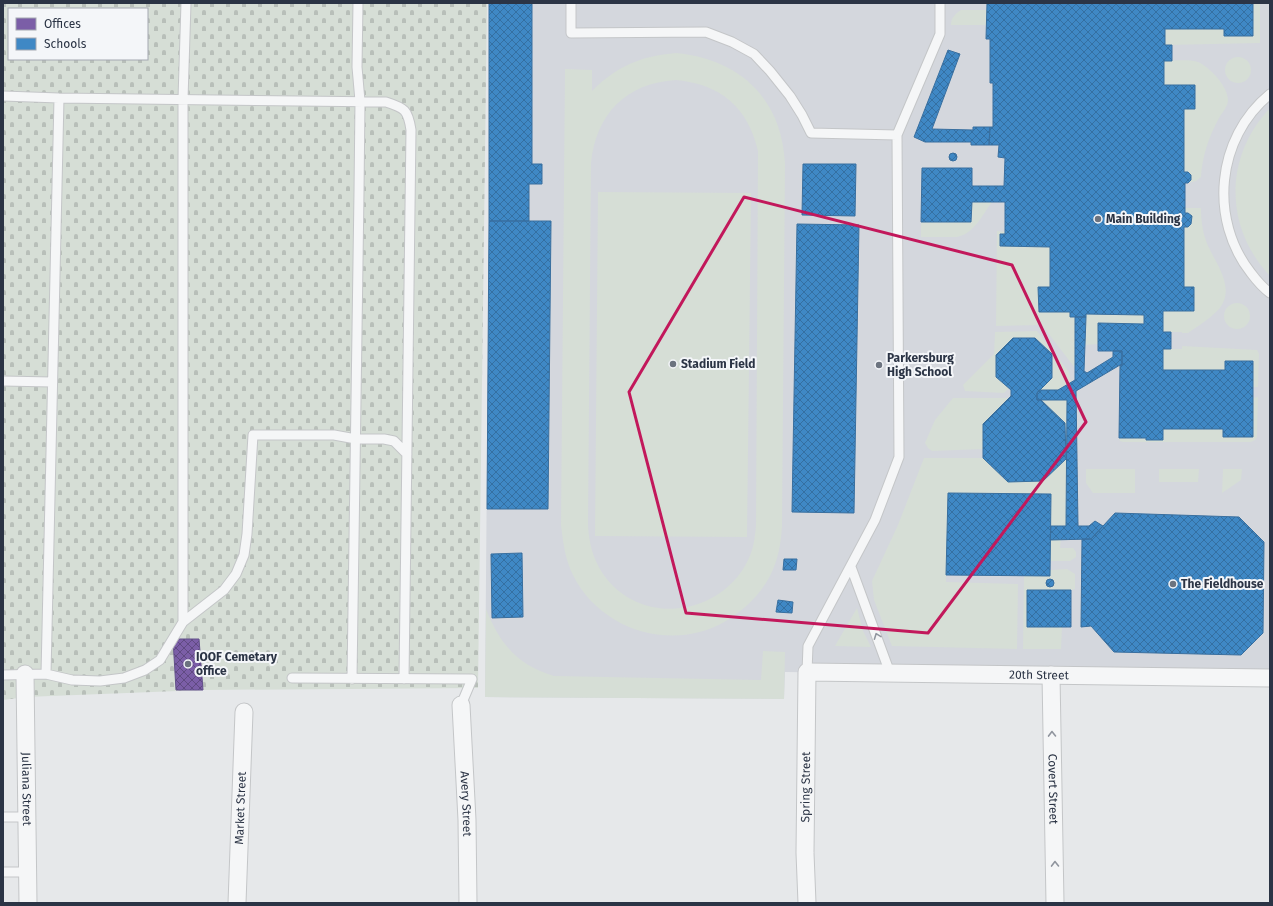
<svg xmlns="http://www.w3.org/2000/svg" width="1273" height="906" font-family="'Fira Sans',sans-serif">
  <defs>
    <pattern id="cemetery-stones" width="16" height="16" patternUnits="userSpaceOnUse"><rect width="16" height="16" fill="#d6ded6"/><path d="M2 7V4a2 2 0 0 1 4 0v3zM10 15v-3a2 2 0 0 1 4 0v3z" fill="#b8bfb9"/></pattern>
    <pattern id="offices-cross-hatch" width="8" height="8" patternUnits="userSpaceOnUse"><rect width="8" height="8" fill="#7b5ea7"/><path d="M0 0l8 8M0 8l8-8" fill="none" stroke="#604a82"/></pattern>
    <pattern id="schools-cross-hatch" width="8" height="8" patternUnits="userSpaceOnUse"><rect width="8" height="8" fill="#3f88c5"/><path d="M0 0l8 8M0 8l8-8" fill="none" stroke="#3570a2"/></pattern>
  </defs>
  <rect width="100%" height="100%" fill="#e6e8ea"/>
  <path fill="#d4d7dd" d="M489,3H1270V678L785,672L784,699L485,697L489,221Z"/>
  <path fill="#d6ded6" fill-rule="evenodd" d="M1253,3H1260V43L1165,45V29H1224V36H1253Z
    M961,10H987V25H951C951,18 955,14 961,10Z
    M676,53C740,59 782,99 785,164L782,526C781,544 778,560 770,576C760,595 744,610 726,621C672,653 600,630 573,575C565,559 563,542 561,525L565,69L592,70V91C617,66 641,56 676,53ZM676,80C720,84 748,107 758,151L756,526C755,535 754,545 751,553C728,615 642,630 603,574C593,559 589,543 588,525L591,163C596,114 626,83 676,80Z
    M1225 70a13 13 0 1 1 26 0a13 13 0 1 1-26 0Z
    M1164,61C1175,61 1187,59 1198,62C1210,67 1233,91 1227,105C1225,110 1221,114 1219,118C1209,136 1202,157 1201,177L1196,181L1188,183L1191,180V175L1188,172H1184V109H1195V85H1164Z
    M1270,108V276C1224,227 1224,157 1270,108Z
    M598,192L751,193L747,537L595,536Z
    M972,202H992C982,215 975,233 957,237H921V222H971Z
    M1184,208H1201C1201,219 1202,230 1206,241C1214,262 1237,287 1219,309C1211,318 1198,326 1188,333H1182V332H1163V311L1184,287V227H1188L1191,224L1192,216L1188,213H1185Z
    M997,231L1005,232V234L1000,235L1001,246L1050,247V287H1039V312H1070V316L1075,317V368L1042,325L996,326Z
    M1224 316a13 13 0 1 1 26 0a13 13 0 1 1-26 0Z
    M1086,314L1144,315V324L1098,323V344L1085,345Z
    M1037,331L1069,372L1071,383L1058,390H1039L1052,378V354L1035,338H1013L996,355V377L1009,388L1004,393L965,391L963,385L994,354L995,332Z
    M1182,346L1257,350L1259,354L1258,387H1253V361H1225V370H1163V349H1182Z
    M1258,397L1257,437L1255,440L1251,442H1123L1120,441L1119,438H1146V440H1163V429H1223L1253,437V398Z
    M953,398H1009L983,424V449L932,451L928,448L925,443L935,420Z
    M1041,400H1067L1066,526H1051V494L948,493L946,582L1018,584L1017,649L892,646L874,600L872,581L898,525L924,458H983L1008,482L1043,481L1066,459L1065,424Z
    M1086,469H1135V493H1093L1086,483Z
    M1159,469H1199L1198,482H1159Z
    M1223,469H1242L1241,480L1222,493Z
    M1061,539L1060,548H1073L1076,552V557L1070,561H1050V540Z
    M1067,569L1075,574V589L1071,590L1027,591V627H1062L1061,649H1023L1024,576H1050V570Z
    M857,608L863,631L871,647L835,646Z
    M486,609C500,644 517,665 554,676L761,680L763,651L785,652L784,699L485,697Z"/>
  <path fill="url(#cemetery-stones)" fill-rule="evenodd" d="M3,3H487L478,688L203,690L26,697L3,700ZM9,9H147V59H9Z"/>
  <path fill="url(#offices-cross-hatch)" stroke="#63518a" d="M173,639H199L203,690H176Z"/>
  <path fill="url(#schools-cross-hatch)" stroke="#396f9f" d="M489,3H532V164H542V184H529V221H489Z
    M987,3H1253V36H1224V29H1165V45H1172V61H1164V85H1195V109H1184V172H1188L1191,175V180L1188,183H1185V213H1188L1192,216L1191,224L1188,227H1184V287H1194V311H1163V332H1171V349H1163V370H1225V361H1253V437H1223V429H1163V440H1146V438H1119L1120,365H1122V351H1098V323L1144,324V315L1086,314V317H1070V312H1039L1038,287H1050V247L1000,246V234H1005V202H972L971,222H921L922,168H972V186H1004L1005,158L998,157L999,145H989L990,127H993V83H990V39H986Z
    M948,50L960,54L932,129L973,130V127H990L989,145H971V142H925L914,137Z
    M949 157a4 4 0 1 1 8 0a4 4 0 1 1-8 0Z
    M803,164H856L855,216L802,215Z
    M489,221H551L548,509H487Z
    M797,224L859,225L854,513L792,512Z
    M1075,317H1086L1084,371L1087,373L1113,357V351H1122V365H1120L1076,391L1078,526H1089L1095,521L1103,526L1091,539L1050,540L1051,526H1066L1067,400H1037V393L1039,390H1058L1075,380Z
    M1013,338H1035L1052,354V378L1037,393V400H1041L1065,423L1066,459L1043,481L1008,482L983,458V424L1011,396V390L996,377V355Z
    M948,493L1051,494L1050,576L946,575Z
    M1115,513L1239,517L1264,542L1263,633L1241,655L1114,652L1091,626L1081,627L1082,539H1091Z
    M522,553L523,617L492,618L491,554Z
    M784,559H797L796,570H783Z
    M1046 583a4 4 0 1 1 8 0a4 4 0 1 1-8 0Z
    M1027,590H1071V627H1027Z
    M778,600L793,602L792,613L776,612Z"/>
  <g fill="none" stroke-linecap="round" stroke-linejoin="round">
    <defs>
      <path id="lane" d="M571,3V33L706,32L732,42L754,54L770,71L790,96L802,115L811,133L897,135
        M1270,94C1216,138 1209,220 1251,273C1257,281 1262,287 1270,293
        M3,96L59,98L386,102C405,108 408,110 411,130L404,679
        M3,381L52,382
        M851,567L890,673
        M183,622V99L186,3
        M807,672L808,646L875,520L899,457L897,135L940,34V3
        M46,674L59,98
        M3,675L46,674L72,680L100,681L124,678L145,670L160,660L183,622L224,590L236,574L244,555L247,534L253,435H334L356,439H384L394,441L407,454
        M292,678L472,679L461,705
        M352,679L359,192L360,101L357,67L358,3
        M3,817H27
        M3,872H28"/>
      <g id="street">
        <path id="s1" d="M25,674L28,903"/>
        <path id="s2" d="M1051,675L1055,903"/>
        <path id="s3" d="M461,705L467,820L468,903"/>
        <path id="s4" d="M237,903L244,712"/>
        <path id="s5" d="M807,903L805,853L807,672L1270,678"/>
      </g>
    </defs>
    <use href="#lane" stroke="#c4c6c8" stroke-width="11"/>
    <use href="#street" stroke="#c4c6c8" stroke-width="19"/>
    <use href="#lane" stroke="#f5f6f7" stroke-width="9"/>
    <use href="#street" stroke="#f5f6f7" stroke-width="17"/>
  </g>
  <defs><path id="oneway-chevron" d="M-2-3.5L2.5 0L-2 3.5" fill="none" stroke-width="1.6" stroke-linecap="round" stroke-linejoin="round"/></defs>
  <g stroke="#90959e">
    <use href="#oneway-chevron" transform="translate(877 636) rotate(-111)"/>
    <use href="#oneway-chevron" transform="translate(1052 734) rotate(-91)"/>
    <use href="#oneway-chevron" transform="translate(1055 864) rotate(-91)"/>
  </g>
  <path fill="none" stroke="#c2185b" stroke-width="3" stroke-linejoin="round" d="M744,197L1012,265L1086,422L928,633L686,613L629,392Z"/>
  <g fill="#6c737f" stroke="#f4f6f9" stroke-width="1.5">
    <circle cx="1098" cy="219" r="4"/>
    <circle cx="673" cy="364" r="4"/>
    <circle cx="879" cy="365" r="4"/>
    <circle cx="1173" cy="584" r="4"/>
    <circle cx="188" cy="664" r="4"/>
  </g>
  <g text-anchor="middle" stroke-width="4" stroke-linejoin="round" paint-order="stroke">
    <g font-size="12" font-weight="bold" fill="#2b3445" stroke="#f4f6f9" text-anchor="start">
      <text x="1106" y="223">Main Building</text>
      <text x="887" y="362">Parkersburg<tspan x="887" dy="14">High School</tspan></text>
      <text x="681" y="368">Stadium Field</text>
      <text x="1181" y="588">The Fieldhouse</text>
      <text x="196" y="661">IOOF Cemetary<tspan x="196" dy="14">office</tspan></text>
    </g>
    <g font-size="12" fill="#2b3445" stroke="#f4f6f9">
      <text dy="4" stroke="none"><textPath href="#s5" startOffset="463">20th Street</textPath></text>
      <text dy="4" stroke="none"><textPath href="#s5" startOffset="116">Spring Street</textPath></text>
      <text dy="4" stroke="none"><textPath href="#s1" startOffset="115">Juliana Street</textPath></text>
      <text dy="4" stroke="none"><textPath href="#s2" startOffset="114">Covert Street</textPath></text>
      <text dy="4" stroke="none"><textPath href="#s3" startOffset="99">Avery Street</textPath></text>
      <text dy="4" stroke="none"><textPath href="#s4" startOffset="95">Market Street</textPath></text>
    </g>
  </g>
  <rect width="1273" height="906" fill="none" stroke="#2b3445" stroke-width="8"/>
  <rect x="8" y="8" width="140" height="52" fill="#f4f6f9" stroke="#a4a8b1"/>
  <rect x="16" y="18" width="20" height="12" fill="#7b5ea7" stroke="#a4a8b1"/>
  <text x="44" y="28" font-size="12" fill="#2b3445">Offices</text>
  <rect x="16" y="38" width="20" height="12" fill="#3f88c5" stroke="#a4a8b1"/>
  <text x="44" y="48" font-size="12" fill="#2b3445">Schools</text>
</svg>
